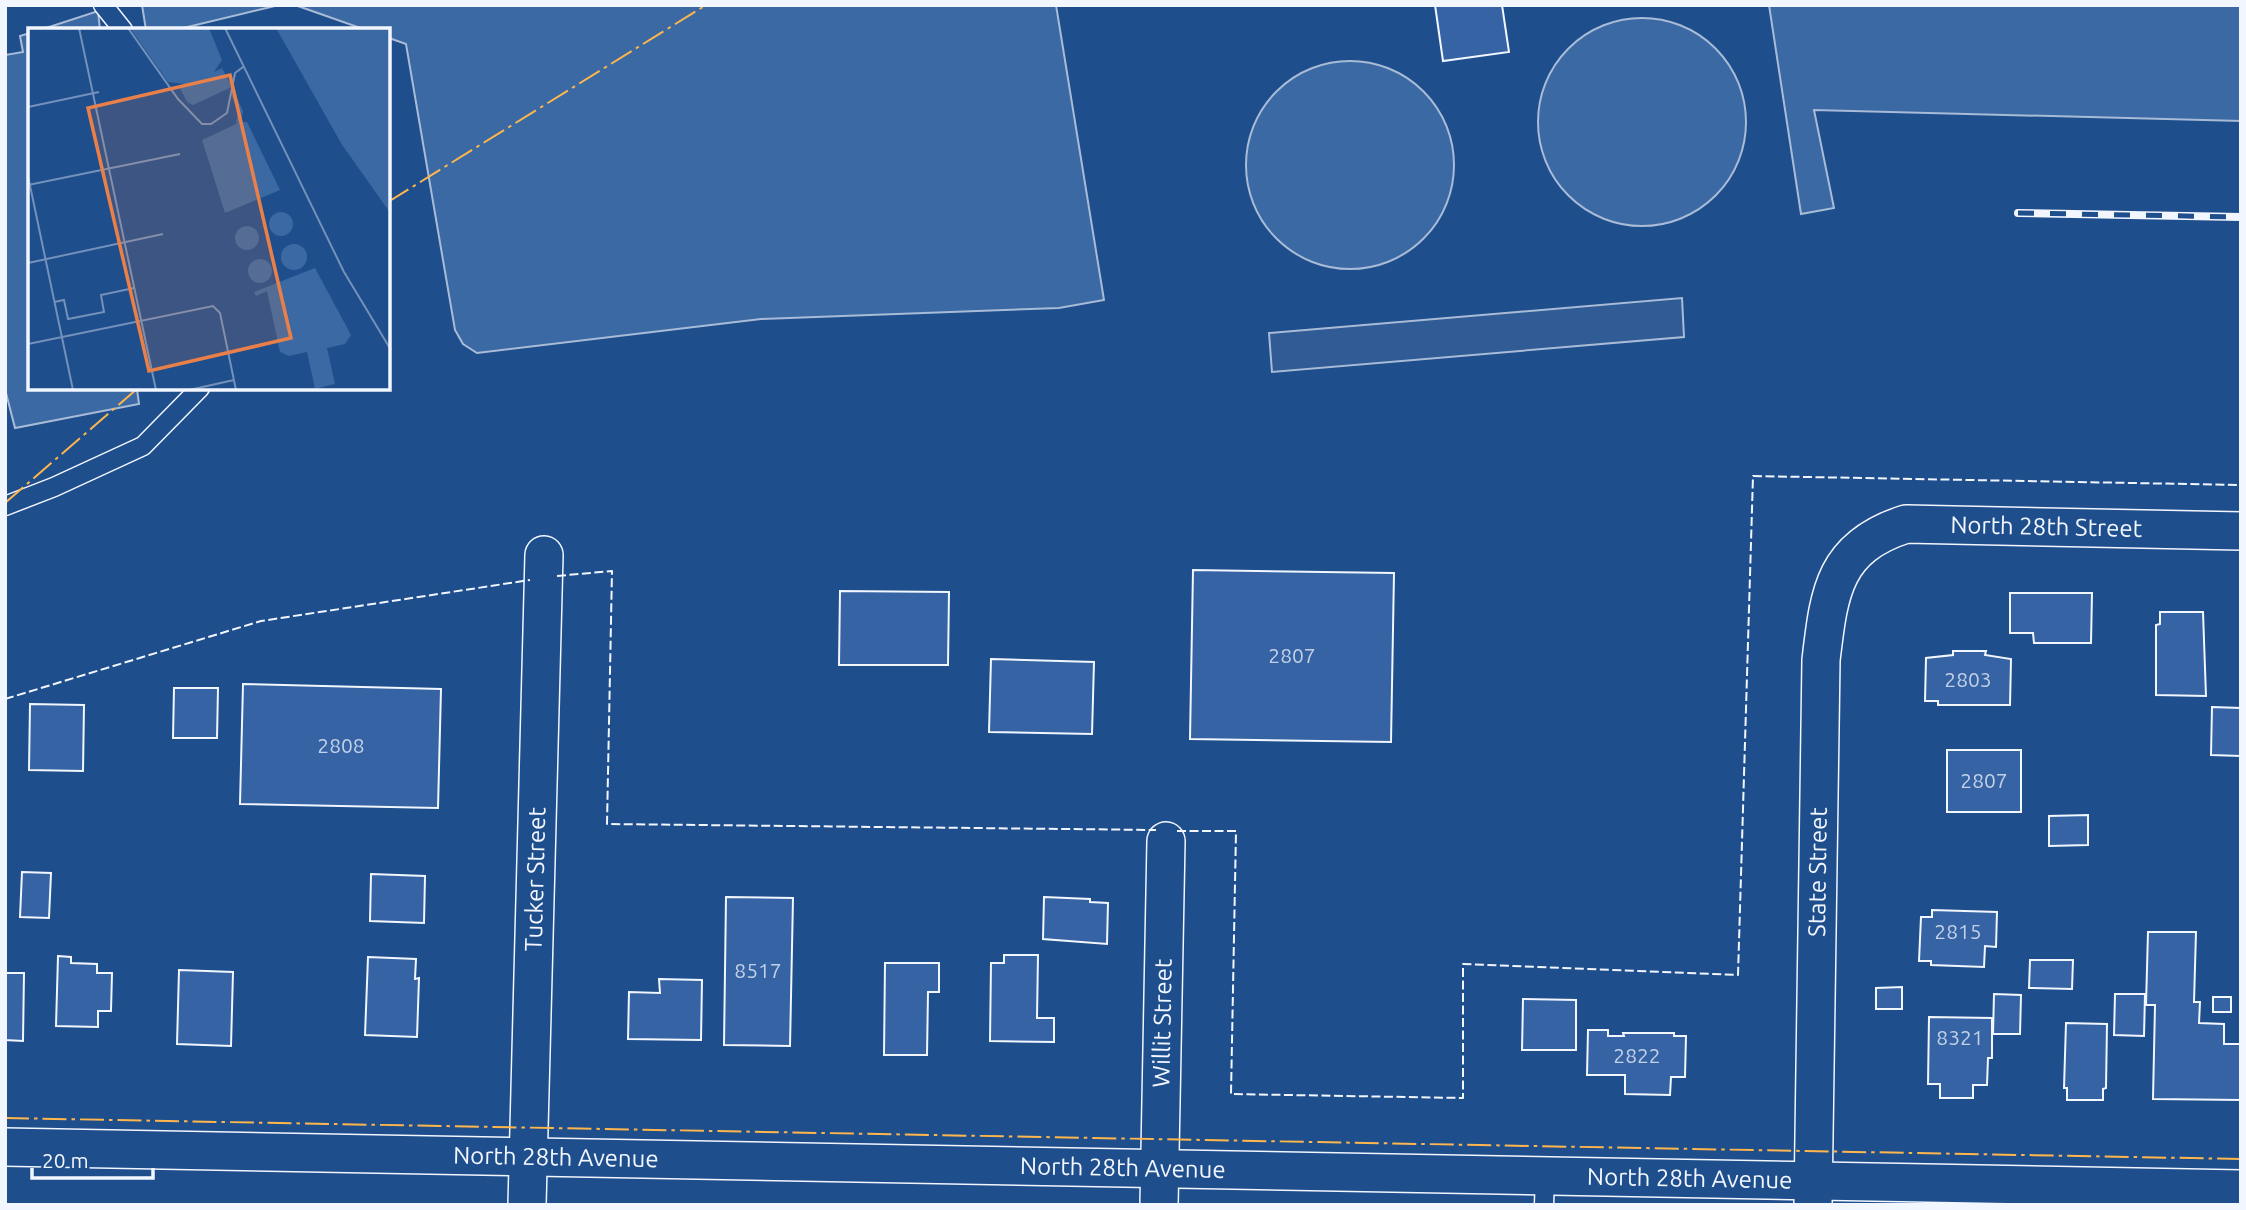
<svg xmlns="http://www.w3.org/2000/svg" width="2246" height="1210" font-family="Ubuntu,sans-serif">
  <rect width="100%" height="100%" fill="#1f4e8c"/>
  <path fill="#305b95" stroke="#a8bbd7" stroke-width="2" d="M1682,298L1684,337L1272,372L1269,333Z"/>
  <path fill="#3b69a3" stroke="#a8bbd7" stroke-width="2" d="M142,5H279L175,30H146Z
    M295,5H1056L1104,300L1059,308L761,319L477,353L463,344L455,330L406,44L389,38L388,30H366Z
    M1769,5H2241V121L1814,110L1834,208L1801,214Z
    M98,11L100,30H40Z
    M1538 122a104 104 0 1 1 208 0a104 104 0 1 1-208 0Z
    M30,33V388L137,389L139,404L15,428L5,389V55L23,52L20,36Z
    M1246 165a104 104 0 1 1 208 0a104 104 0 1 1-208 0Z"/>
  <path fill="#3563a3" stroke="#f2f6ff" stroke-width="2" d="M1435,5H1502L1509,52L1443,61Z
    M1193,570L1394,573L1391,742L1190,739Z
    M840,591L949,592L948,665H839Z
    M2010,593H2092L2091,643H2034L2033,633H2010Z
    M2160,612H2203L2206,696L2156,695V625L2160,624Z
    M1953,651H1986L1985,655L2011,659L2010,705H1938V701H1925L1926,658L1953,655Z
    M991,659L1094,662L1092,734L989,732Z
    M243,684L441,689L438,808L240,804Z
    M174,688H218L217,738H173Z
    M30,704L84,705L83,771L29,770Z
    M2212,707L2241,708V756L2211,755Z
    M1947,750H2021V812H1947Z
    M2088,815V845L2049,846V816Z
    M22,872L51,873L49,918L20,917Z
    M371,874L425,876L424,923L370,921Z
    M726,897L793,898L790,1046L724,1045Z
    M1044,897L1090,899V902L1108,903L1107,944L1043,939Z
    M1932,910L1997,912L1996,947L1985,946L1984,967L1931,965V961H1919L1921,917H1932Z
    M2148,932H2196L2194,1002H2200L2199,1023L2224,1024V1044H2241V1100L2153,1099L2155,1005H2146Z
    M1004,955H1038L1037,1018H1054V1042L990,1041L991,963H1004Z
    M58,956L71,957V963L97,964V973H112L111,1011H98V1027L56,1026Z
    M368,957L416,959L415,979L419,978L417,1037L365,1035Z
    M2030,960H2073L2072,989L2029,988Z
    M885,963H939V992H928L927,1055H884Z
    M179,970L233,972L231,1046L177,1044Z
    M5,973H24L23,1041L5,1040Z
    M659,979L702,980L701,1040L628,1039L629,992L660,993Z
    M1902,987V1009H1876V988Z
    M1994,994L2021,995L2020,1034H1993Z
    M2115,994H2145L2144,1036L2114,1035Z
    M2213,997H2231V1012H2213Z
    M1523,999L1576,1000V1050H1522Z
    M1929,1017L1992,1018V1058H1988L1987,1085H1973V1098H1940V1084H1928Z
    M2066,1023L2107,1024L2106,1088L2103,1089V1100H2067V1088H2064Z
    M1588,1030H1608V1036H1624L1623,1033H1674V1036H1686L1685,1077H1671L1670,1095L1625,1094V1075H1587Z"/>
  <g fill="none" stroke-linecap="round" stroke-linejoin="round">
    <defs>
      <path id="lane" d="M103,5L123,30
        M5,506L54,487L143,446L200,388
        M1544,1205L1545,1175"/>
      <g id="street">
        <path id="s1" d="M5,1147L2241,1189"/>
        <path id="s2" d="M1813,1204L1821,660C1829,593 1833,547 1906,524L2241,531"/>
        <path id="s3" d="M527,1205L544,555"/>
        <path id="s4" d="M1159,1205L1166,841"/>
      </g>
    </defs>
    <use href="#lane" stroke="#f2f6ff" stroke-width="21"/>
    <use href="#street" stroke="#f2f6ff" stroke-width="40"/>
    <use href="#lane" stroke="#1f4e8c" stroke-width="18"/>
    <use href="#street" stroke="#1f4e8c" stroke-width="37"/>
    <defs>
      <path id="rail" d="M2018,213L2241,217"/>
    </defs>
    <use href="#rail" stroke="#f2f6ff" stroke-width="8"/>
    <use href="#rail" stroke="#1f4e8c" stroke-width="5" stroke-dasharray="16" stroke-linecap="butt"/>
    <path stroke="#f2f6ff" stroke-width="2" stroke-dasharray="9 3.5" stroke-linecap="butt" d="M557,576L612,571L607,824L1156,830
      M5,699L261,621L530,580
      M1177,831H1236L1231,1094L1463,1098V964L1738,975L1753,476L2241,485"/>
    <path stroke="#ffb74d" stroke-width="2" stroke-dasharray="24 5 3.5 5" stroke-linecap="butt" d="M388,202L706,5
      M5,503L138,388
      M5,1118L2241,1159"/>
  </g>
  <g text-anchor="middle" stroke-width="5" stroke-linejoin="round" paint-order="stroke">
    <g font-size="21" fill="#c3d1e8">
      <text x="1292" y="663">2807</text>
      <text x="1968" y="687">2803</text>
      <text x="341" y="753">2808</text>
      <text x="1984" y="788">2807</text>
      <text x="1958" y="939">2815</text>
      <text x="758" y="978">8517</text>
      <text x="1960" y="1045">8321</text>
      <text x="1637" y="1063">2822</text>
    </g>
    <g font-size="24" fill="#f2f6ff" stroke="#1f4e8c">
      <text dy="8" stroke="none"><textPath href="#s2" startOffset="858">North 28th Street</textPath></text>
      <text dy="8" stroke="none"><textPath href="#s2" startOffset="332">State Street</textPath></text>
      <text dy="8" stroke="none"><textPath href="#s3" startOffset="326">Tucker Street</textPath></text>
      <text dy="8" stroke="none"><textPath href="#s4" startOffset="182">Willit Street</textPath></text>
      <text dy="8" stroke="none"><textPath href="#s1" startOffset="551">North 28th Avenue</textPath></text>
      <text dy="8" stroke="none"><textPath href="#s1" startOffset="1118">North 28th Avenue</textPath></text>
      <text dy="8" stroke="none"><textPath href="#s1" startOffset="1685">North 28th Avenue</textPath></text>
    </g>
  </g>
  <g transform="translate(28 28)">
    <rect width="362" height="362" fill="#1f4e8c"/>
    <path d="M102,0H181L194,32L186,44L194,40L204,59L165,77L159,74L152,60L157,56L140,54ZM250,0H362V183L315,115ZM206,64L215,83L213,94H219L252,162L197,185L174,112L208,96L210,81L202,65ZM241 196a12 12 0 1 1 24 0a12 12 0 1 1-24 0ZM207 210a12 12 0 1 1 24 0a12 12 0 1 1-24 0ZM253 229a13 13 0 1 1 26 0a13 13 0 1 1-26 0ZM220 243a12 12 0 1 1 24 0a12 12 0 1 1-24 0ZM287,240L323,307L317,316L299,320L307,356L287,361L279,324L261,328L252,324L239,263L228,268L226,264Z" fill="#3b69a3"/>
    <path fill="none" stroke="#3b69a3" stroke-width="3.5" d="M250,0L315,115L363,183"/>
    <path fill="none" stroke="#7391ba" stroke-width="2" d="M51,0L128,362M100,0L150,71L174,96H183L199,85L207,45L215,39M197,0L316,244L363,322M0,79L71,64M0,148L45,362M0,157L152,126M0,235L135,206M26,274L36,272L40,291L76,284L73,267L106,260M0,316L185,278L192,285L208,362M161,362L206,352"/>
    <path fill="#ea8049" fill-opacity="0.15" stroke="#ea8049" stroke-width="3.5" d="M202,47L263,310L121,343L60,80Z"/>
    <rect width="362" height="362" fill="none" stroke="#f2f6ff" stroke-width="3.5"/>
  </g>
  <rect width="2246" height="1210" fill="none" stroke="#f2f6ff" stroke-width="14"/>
  <path d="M32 1168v10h121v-10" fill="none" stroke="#f2f6ff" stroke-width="3.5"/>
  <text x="42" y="1168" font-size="21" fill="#f2f6ff" stroke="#1f4e8c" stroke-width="5" paint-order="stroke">20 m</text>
</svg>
